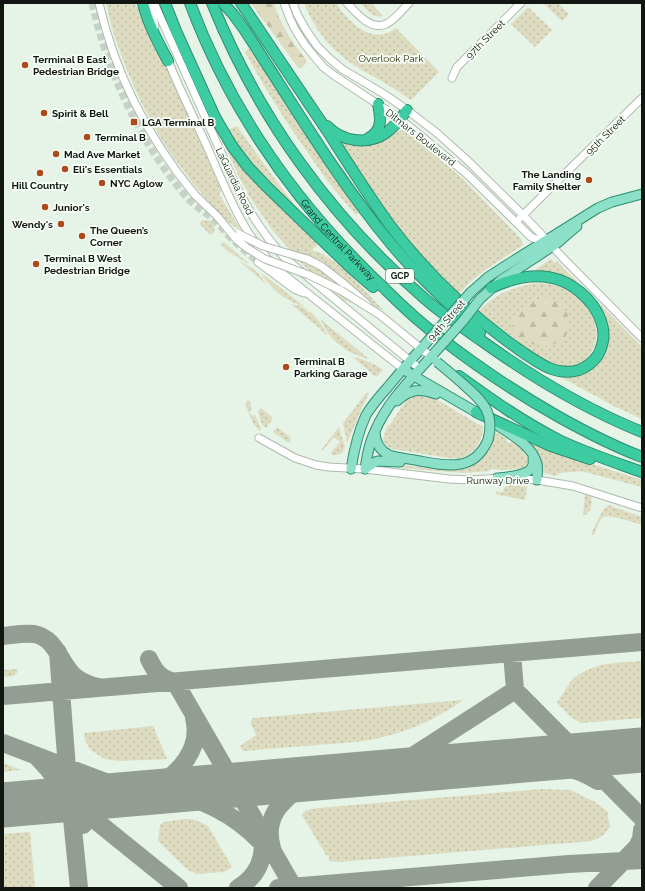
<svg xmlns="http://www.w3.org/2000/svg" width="645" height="891" font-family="Raleway,sans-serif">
  <defs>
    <pattern id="grass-dots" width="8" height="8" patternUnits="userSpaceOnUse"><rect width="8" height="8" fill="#dddbc0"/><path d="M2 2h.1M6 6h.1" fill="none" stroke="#bdbba4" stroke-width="1.8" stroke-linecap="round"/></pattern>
    <pattern id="forest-firs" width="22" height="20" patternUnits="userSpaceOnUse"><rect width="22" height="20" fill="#dddbc0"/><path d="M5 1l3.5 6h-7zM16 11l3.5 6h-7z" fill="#bdbba4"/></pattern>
  </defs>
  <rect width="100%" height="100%" fill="#e6f3e7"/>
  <path fill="url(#grass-dots)" d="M106,3H134L142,13L222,191L219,194L242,232L223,218L194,185L164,144L141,102L126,68L113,32Z
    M304,3H336C349,22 372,47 396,28L439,72L411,100C402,94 394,88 385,83C370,74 354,67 341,55C324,42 312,23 304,3Z
    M360,3H371L383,16C374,19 366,9 360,3Z
    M543,3H558L569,14L562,21Z
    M528,7L552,30L535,47L511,24Z
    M249,48L360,211L356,215L328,182L290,127L263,84L245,52Z
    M237,126L271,174L294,204L292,206L250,163L226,130Z
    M402,130L408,132L463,179L521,239L523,245L488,268L471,281L459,294L425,260L390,216L340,144L342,141L351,145H365L374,143L395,131Z
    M222,142H224L242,166L318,244L312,250C318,252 324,254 329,258C348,271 368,293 383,310L343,300L302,264L273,231L247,193L248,192L241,181L225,146Z
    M203,220L211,221C215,226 216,229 212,235L210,233L209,234L199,223Z
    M223,242H224L250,265L229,252L220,244Z
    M551,259L555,263L557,261L570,275L577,281L575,283L535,272L536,269Z
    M239,261C252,267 259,272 266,284Z
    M260,272L305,307C283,299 274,292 260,272Z
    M535,283C547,283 560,285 570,292C588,304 604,328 593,349C591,354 587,358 583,361C577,365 567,367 560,366C543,363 526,347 513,337C502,329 490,320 479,311C494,294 514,287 535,283Z
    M291,304L300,306L307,309L306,310L310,313L311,312C318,319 323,326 327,335Z
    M601,305L642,347V419L614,406L555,374L602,355L599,307Z
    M320,319L369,359C353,355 338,347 328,333C325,329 323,324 320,319Z
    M353,357C365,360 372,362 383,370L376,377Z
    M367,392L369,393L363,405L347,443L343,423Z
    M424,392L483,427C482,444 473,456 456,459L455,458H449L393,449C379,445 383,436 388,425L389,426L410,395Z
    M248,400L250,402L252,411L251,409L249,412L253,416L255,415L261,429L260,431C251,423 249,413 245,403Z
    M261,408L273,418L266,428L262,425L258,411Z
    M277,427L291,438L289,443L273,432Z
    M339,427L345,447C343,455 337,456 330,454L340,442L334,437L323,450H321Z
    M495,432L507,439L506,442L510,443L512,441L520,446L524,450V452C527,457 528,458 527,465L522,469L500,470L492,469L488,471L463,473L401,468L400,465L451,470H460L470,467L481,460L490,450L493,442Z
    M530,444L642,480V487L581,471L561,473L555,476L541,472C541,459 539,453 530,444Z
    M507,484L527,487L525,500L495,494L497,491L502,493Z
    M585,494L591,496C592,504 592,511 585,515H583Z
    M608,505L642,517V525C634,523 608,513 602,518C598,522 596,530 594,535H592V532L603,510L605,508L607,507Z
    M642,661V718L581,723L571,717L557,703C561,697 569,682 574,678C594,662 618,663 642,661Z
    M18,669L17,673L13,676L3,677V670Z
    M463,700C440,717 414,729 387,736C377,739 367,740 356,742L243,751L240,746L256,735L251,724V721L253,718Z
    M153,726L167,759L121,761L110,760L103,758L91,750L87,744L84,737V733Z
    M3,763L21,770L3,772Z
    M542,789L570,790L595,802L608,812V818L610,826L604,835L592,841L339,862L329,861V855H326L302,815C305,809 312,809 318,808Z
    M185,819H192L208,826L232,867L228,870L223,872L197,874L188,870L158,841L160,825L164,822Z
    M30,832L35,888H3V834Z"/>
  <path fill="url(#forest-firs)" d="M251,3H274C280,25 293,43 307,61L304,66L299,69Z
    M543,297L550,299L560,302L567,313L570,325L565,338C562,340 558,343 554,344C540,350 525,342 515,334C514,331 512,327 513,324C513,312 533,302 543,297Z"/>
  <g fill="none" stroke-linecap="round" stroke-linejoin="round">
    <path stroke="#949d94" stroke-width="18" d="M3,636C13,635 24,633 34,634C56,638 59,661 73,675C80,681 89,685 98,687
      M512,653L515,690L642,818
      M149,659C155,672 161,679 175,682L294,888
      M3,696L642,642
      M3,743L121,788C127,790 134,793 139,793C144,792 150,789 154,787C179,774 202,749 194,718
      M38,758L49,770L70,799L79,888
      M522,761C549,763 574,766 598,781
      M354,775L391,765L411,757L515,690
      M161,791C200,797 232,812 260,841
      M44,801L66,802L80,808L179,888
      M45,801C56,797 65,793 68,781L58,652
      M83,825L90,815L106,796
      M272,848C262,813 286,799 309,779
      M238,888C257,877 267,856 261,835
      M278,888L569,864L642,860
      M597,888L637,847L641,839L642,830"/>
    <path stroke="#949d94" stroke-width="45" d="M3,805L642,750"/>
    <path stroke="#c6d2c7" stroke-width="7" stroke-dasharray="7 3.5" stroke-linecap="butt" d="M92,3C107,72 141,145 188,199C196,207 206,213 214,220C221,226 226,234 233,240C241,248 250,255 258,262"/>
    <defs>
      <path id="minor" d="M99,3C115,74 149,139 195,195
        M150,3L155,26
        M154,3L232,177C247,208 262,234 286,259L420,369
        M284,3L290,19L296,31L305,45L323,67L335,76L400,119L420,135L468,175L531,237L547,244
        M293,3L297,14L306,30L317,46L329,58L342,69L384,94L403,107L437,133L466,159L523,215L542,235L563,258L642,338
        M347,3C356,13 371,31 386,24C394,21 403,9 409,3
        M167,58C178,86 192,114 205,142C226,188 243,239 282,273L403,369
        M452,78L457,67L521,3
        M520,218L642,98
        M258,262L294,289L304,293
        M343,283L368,305
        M259,438L295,458L316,465L329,467L365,469L449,479L471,480L502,478
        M514,478L537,480L573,486L642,508"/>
      <path id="major" d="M471,292L488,277L505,266L598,208L612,202L642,194
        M480,299L501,280L556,244L577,226
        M403,369L419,379L481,415
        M397,401C410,389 419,388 436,394
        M492,422C507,432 533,445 537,464C538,469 537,474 537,480
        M375,431C375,442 379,450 389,455C399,458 410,459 420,461C448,466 474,472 488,440
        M351,469C354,450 358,432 366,415C372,405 379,397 387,388C397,376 408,363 419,351
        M365,469C367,456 369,443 375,431C387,403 408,382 428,360
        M365,469L375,462L378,461L400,462
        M497,478C506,477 528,476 532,467C534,464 533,460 533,457"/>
      <g id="highway">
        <path d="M143,3C148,24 158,42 168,61"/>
        <path d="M165,3L176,31L215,117L232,146L248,167L266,186L351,268L373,287"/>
        <path id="s1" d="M190,3C231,113 301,210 386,290C402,306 419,322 438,336C476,366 517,393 559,417C586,432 613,446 642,457"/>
        <path d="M212,3C258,117 331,218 424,298C442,314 462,327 482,341C532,377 585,409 642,432"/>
        <path d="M223,3L233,14L244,29C292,102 336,178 392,245C419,277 450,305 480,333"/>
        <path d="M241,3C271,47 300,91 330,135C349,165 368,195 389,224C426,273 471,316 521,351C539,363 556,377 579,370C587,367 593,362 598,355C604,344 605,332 601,321C597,310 590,300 580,292C553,269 521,274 491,288"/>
        <path d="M327,126C335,134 345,139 355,140C381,143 393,129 407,110"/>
        <path d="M367,139C383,131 381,119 378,104"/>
        <path d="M459,376C491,399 523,422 559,440C586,453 614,462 642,472"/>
        <path d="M476,412L551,446L590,459"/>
      </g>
    </defs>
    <use href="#minor" stroke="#aebaae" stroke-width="9"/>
    <use href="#major" stroke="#2e8c6f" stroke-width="11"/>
    <use href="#highway" stroke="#2e8c6f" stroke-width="12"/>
    <use href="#minor" stroke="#fff" stroke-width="7"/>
    <use href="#major" stroke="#8be0c7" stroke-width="9"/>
    <use href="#highway" stroke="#3dcca1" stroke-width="10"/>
    <defs>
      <path id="minor-bridge" d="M195,195L217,216L236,239L247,248L265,259L309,275L342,291L380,315L434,359
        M239,234L263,246L307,259L321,266L343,283"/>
      <path id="major-bridge" d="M419,351L471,292
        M428,360L463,321L480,299
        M437,362C446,369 455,377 463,384C483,401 495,413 488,440"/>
    </defs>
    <use href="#minor-bridge" stroke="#aebaae" stroke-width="9" stroke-linecap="butt"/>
    <use href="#major-bridge" stroke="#2e8c6f" stroke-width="11" stroke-linecap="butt"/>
    <use href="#minor-bridge" stroke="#fff" stroke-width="7"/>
    <use href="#major-bridge" stroke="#8be0c7" stroke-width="9"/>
  </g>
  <g fill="#ae491c" stroke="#f7fff7" stroke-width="1.5">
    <circle cx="25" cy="65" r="4"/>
    <circle cx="44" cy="113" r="4"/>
    <rect x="130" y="118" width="8" height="8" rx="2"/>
    <circle cx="87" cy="137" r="4"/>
    <circle cx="56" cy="154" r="4"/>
    <circle cx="65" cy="169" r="4"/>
    <circle cx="40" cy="173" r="4"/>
    <circle cx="589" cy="180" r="4"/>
    <circle cx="102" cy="183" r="4"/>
    <circle cx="45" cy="207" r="4"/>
    <circle cx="61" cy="224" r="4"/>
    <circle cx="82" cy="236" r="4"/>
    <circle cx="36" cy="264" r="4"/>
    <circle cx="286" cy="367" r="4"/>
  </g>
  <g text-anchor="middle" stroke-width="3.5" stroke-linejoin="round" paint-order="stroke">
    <rect fill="#f7fff7" stroke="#575c57" stroke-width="1" x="386" y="269" width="28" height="14" rx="3"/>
    <g font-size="9" font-weight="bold" fill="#121612">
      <text x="400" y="279">GCP</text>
    </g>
    <g font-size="10" fill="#121612" stroke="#f7fff7">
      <text transform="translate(485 39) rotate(-45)" y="4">97th Street</text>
      <text transform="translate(605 135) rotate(-45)" y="4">95th Street</text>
      <text transform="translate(421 137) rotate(38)" y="4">Ditmars Boulevard</text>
      <text transform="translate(235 181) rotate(64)" y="4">LaGuardia Road</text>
      <text dy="4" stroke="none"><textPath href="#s1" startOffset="281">Grand Central Parkway</textPath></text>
      <text transform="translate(446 320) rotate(-49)" y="4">94th Street</text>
      <text x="498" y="484">Runway Drive</text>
    </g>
    <g font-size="10" fill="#2f2c07" stroke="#f7fff7">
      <text x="391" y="62">Overlook Park</text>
    </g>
    <g font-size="10" font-weight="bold" fill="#121612" stroke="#f7fff7" text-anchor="start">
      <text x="33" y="63">Terminal B East<tspan x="33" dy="12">Pedestrian Bridge</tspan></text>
      <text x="52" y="117">Spirit &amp; Bell</text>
      <text x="142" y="126">LGA Terminal B</text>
      <text x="95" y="141">Terminal B</text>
      <text x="64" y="158">Mad Ave Market</text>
      <text x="73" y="173">Eli's Essentials</text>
      <text x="581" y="178" text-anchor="end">The Landing<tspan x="581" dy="12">Family Shelter</tspan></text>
      <text x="110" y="187">NYC Aglow</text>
      <text x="40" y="189" text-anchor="middle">Hill Country</text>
      <text x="53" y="211">Junior's</text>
      <text x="53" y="228" text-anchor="end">Wendy's</text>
      <text x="90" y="234">The Queen’s<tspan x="90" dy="12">Corner</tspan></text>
      <text x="44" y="262">Terminal B West<tspan x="44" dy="12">Pedestrian Bridge</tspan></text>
      <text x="294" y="365">Terminal B<tspan x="294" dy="12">Parking Garage</tspan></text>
    </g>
  </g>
  <rect width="645" height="891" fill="none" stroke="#121612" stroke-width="8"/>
</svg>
